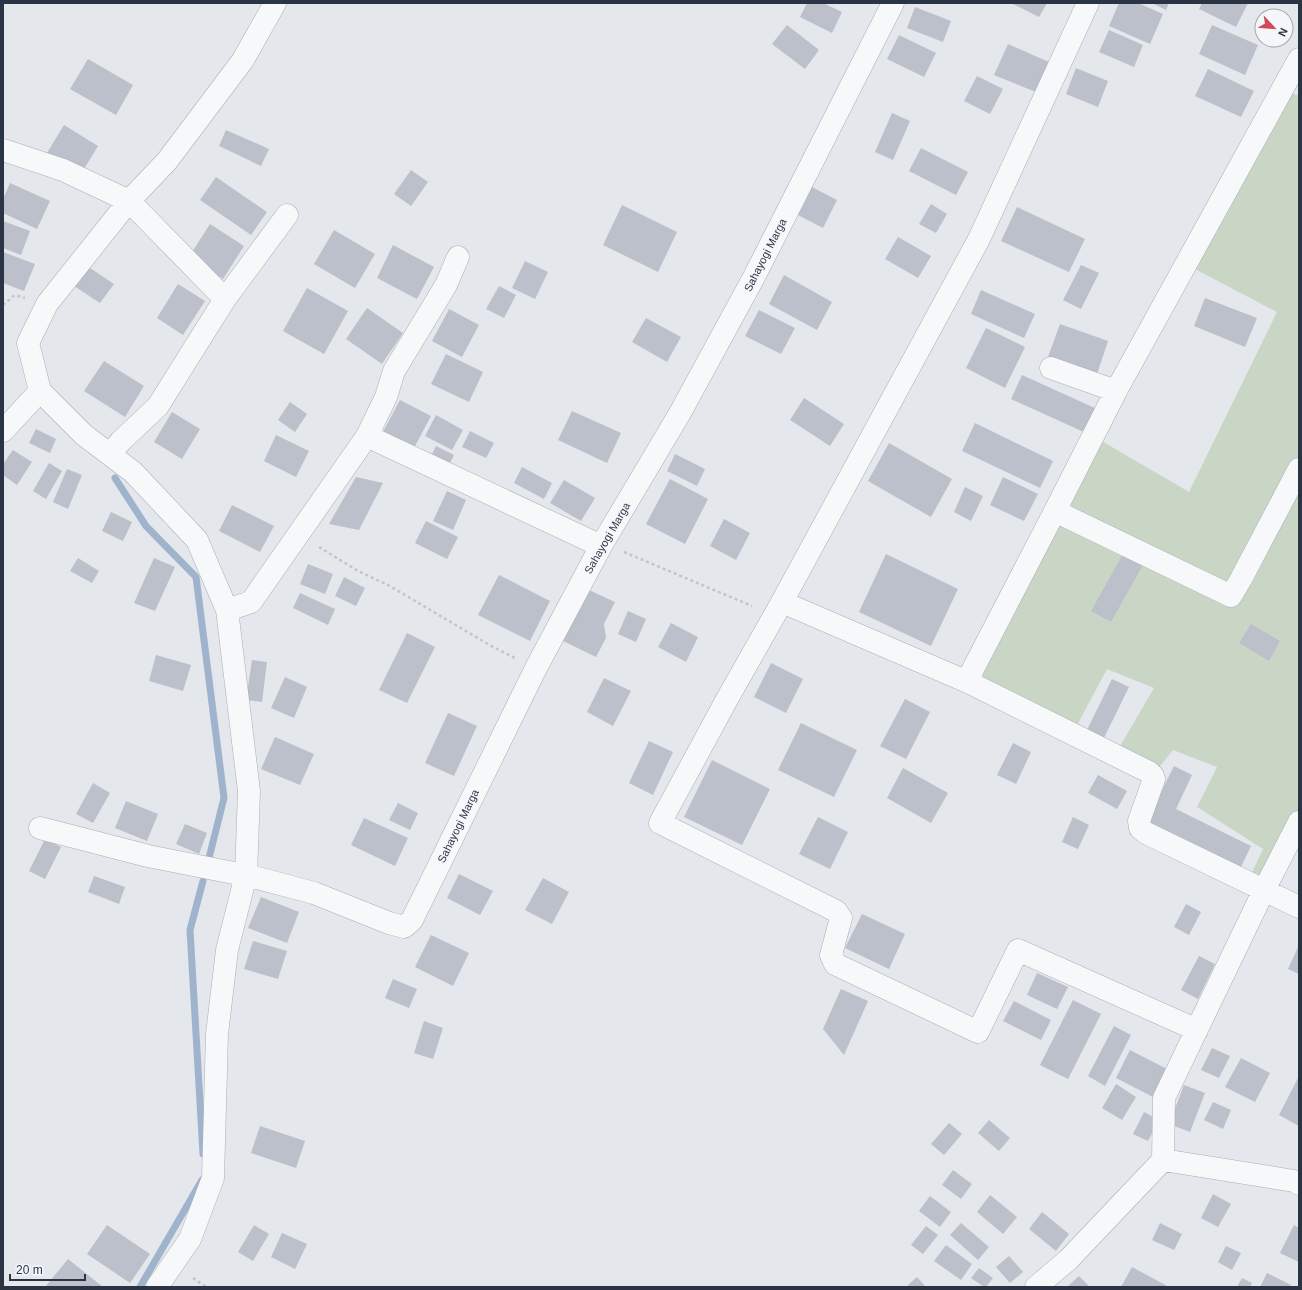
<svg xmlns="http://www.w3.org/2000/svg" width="1302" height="1290" font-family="Helvetica,sans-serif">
  <rect width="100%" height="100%" fill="#e4e7ec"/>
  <path fill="#c9d6c5" d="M1285,90L1299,96V822L1264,890L1247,883L1263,849L1197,807L1217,767L1173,750L1157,770L1119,748L1154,688L1107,669L1074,731L978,682L1100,440L1189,492L1277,312L1193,268Z"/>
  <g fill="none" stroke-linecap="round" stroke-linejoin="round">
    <path stroke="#9fb4cc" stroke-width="7" d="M115,478L146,526L196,577L224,798L207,866
      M203,881L190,930L203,1154
      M140,1287L202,1180"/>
  </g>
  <path fill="#bbc0ca" d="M807,3H823L842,12L832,33L800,17Z
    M1011,3H1047L1039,17Z
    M1119,3H1138L1163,14L1150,44L1109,26Z
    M1152,3H1169L1166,10Z
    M1202,3H1248L1236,27L1199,9Z
    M915,7L951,21L943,42L907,28Z
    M787,25L819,50L805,69L772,44Z
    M1212,25L1258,45L1245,75L1199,54Z
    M1109,30L1143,45L1134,67L1099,52Z
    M899,35L936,53L924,77L887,59Z
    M1008,44L1049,62L1036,92L994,75Z
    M88,59L133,85L116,115L70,89Z
    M1076,68L1108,81L1098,107L1066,94Z
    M1208,69L1254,91L1241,117L1195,96Z
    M977,76L1003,89L990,114L964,101Z
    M892,113L910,121L893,160L875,152Z
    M64,125L98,146L81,174L47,153Z
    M226,130L269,149L261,166L219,146Z
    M921,148L968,172L956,195L909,171Z
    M411,170L428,182L411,206L394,194Z
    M216,177L267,212L251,235L200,200Z
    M10,183L50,201L37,229L3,213V199Z
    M812,187L837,200L823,228L798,215Z
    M931,204L947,214L936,233L919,224Z
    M622,205L677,232L658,272L603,245Z
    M1017,207L1085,239L1069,272L1001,241Z
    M3,221L30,231L21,255L3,248Z
    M210,224L244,246L223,279L189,257Z
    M334,230L375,254L355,288L314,264Z
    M898,237L931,256L918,278L885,259Z
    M393,245L434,267L417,299L377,278Z
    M3,252L35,264L24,291L3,283Z
    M525,261L548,272L535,299L512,288Z
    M84,264L114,284L100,303L71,284Z
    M1081,265L1099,273L1081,309L1063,300Z
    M784,275L832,302L817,330L769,304Z
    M178,284L205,301L183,335L157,318Z
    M499,286L516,295L504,318L486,309Z
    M307,288L348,311L324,354L283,331Z
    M981,290L1035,314L1024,338L971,314Z
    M1205,298L1257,318L1245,347L1194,326Z
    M367,308L403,333L382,364L346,339Z
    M449,309L479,325L462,357L432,341Z
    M759,310L795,328L781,354L745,336Z
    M646,318L681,337L667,362L632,342Z
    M1060,324L1108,341L1097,374L1048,357Z
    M986,328L1025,347L1005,388L966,368Z
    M446,354L483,372L469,402L431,384Z
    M104,361L144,386L125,417L84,391Z
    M1022,375L1097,409L1086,433L1011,399Z
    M804,398L844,424L830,446L790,420Z
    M400,400L431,416L414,448L383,432Z
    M290,402L307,414L295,432L278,420Z
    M572,411L621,433L607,463L558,440Z
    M172,412L200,429L182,459L154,442Z
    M436,415L463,430L452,450L425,436Z
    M975,423L1053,461L1040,488L962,451Z
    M36,429L56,439L50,453L29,443Z
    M470,431L494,443L486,458L462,447Z
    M276,435L309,451L296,477L264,461Z
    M889,443L952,479L931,517L868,481Z
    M436,446L454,455L449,465L431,456Z
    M13,450L32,462L17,485L3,475V464Z
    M675,454L705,469L697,486L667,471Z
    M49,463L62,471L46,499L33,491Z
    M522,467L552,483L544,499L514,483Z
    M67,469L82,475L68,509L53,502Z
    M356,477L383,483L359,530L329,524Z
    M1003,477L1038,494L1024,521L990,505Z
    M670,479L708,499L685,544L646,524Z
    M564,480L595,498L581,521L550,503Z
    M965,487L983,496L971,521L954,512Z
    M447,491L466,500L453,530L433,521Z
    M232,505L274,526L260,552L219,531Z
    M111,512L132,522L123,541L102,531Z
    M724,519L750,533L736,560L710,546Z
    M426,521L458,537L447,559L415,543Z
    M1124,552L1144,563L1111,622L1091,611Z
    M886,554L958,589L931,646L859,612Z
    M78,558L99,571L92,583L70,571Z
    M154,558L175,567L155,611L134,603Z
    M308,564L333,574L325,594L300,584Z
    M499,575L550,601L530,641L478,615Z
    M344,577L365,588L356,606L335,596Z
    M580,586L615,602L604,624L606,638L596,657L555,637Z
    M300,593L335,609L328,625L293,608Z
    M628,611L646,619L636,642L618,634Z
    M671,623L698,637L686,662L658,647Z
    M1251,624L1280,641L1269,661L1239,643Z
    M407,633L435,647L407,703L379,690Z
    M156,655L191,665L183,691L149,681Z
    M252,660L267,662L262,702L246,700Z
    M771,663L803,679L786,713L754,697Z
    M285,677L307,687L294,718L271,708Z
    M604,678L631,691L613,726L587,712Z
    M1112,679L1129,687L1102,742L1085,734Z
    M905,699L930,712L906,759L880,746Z
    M448,713L477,726L454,776L425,763Z
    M801,723L857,750L834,797L778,770Z
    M275,737L314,754L300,785L261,769Z
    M649,741L673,752L653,795L629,783Z
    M1013,743L1031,752L1016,784L997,775Z
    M712,760L770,789L742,845L684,817Z
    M1174,766L1192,775L1176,809L1251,846L1240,869L1146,822Z
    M903,768L948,793L931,823L887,798Z
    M1098,775L1127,791L1117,809L1088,793Z
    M93,783L110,793L93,823L76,814Z
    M126,801L158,814L147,841L115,828Z
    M398,803L418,813L410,830L389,820Z
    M818,817L848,832L830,869L799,854Z
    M1073,817L1089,825L1078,849L1062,842Z
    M364,818L408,838L395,866L351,845Z
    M185,824L207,833L199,854L176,844Z
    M45,839L61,847L45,879L29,871Z
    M459,874L493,891L480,915L447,898Z
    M94,876L125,887L119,904L88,892Z
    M543,878L569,892L552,924L525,910Z
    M261,897L299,912L287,943L248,928Z
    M1186,904L1201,912L1189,935L1174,927Z
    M862,914L905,934L889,969L845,948Z
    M431,935L469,953L453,986L415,967Z
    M253,941L287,951L278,979L244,969Z
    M1299,945V974L1288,969Z
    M1199,956L1215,964L1198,999L1181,990Z
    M1037,973L1068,987L1057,1009L1027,995Z
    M393,979L417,989L409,1008L385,998Z
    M841,989L868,1001L844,1055L823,1029Z
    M1073,1000L1101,1014L1068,1079L1040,1065Z
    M1014,1001L1051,1020L1041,1040L1003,1021Z
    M424,1021L443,1028L433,1059L414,1053Z
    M1114,1026L1131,1035L1105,1086L1088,1076Z
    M1212,1048L1230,1056L1219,1078L1201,1070Z
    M1130,1050L1167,1069L1153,1097L1116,1078Z
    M1241,1058L1270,1073L1255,1102L1225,1087Z
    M1299,1076V1126L1279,1115Z
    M1116,1084L1136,1097L1122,1120L1102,1108Z
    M1184,1085L1205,1093L1190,1132L1169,1124Z
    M1213,1102L1231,1110L1223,1129L1204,1120Z
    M1144,1112L1159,1120L1148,1141L1133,1134Z
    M989,1120L1010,1138L999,1151L978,1133Z
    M949,1123L962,1134L944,1155L931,1144Z
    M260,1126L305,1141L296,1168L251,1153Z
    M953,1170L972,1184L961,1199L942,1185Z
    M1213,1194L1231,1204L1218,1227L1201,1218Z
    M990,1195L1017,1217L1003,1234L977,1212Z
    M930,1196L951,1212L940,1227L919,1211Z
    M1042,1212L1069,1234L1056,1251L1029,1229Z
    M961,1223L989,1247L978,1260L950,1235Z
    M1160,1223L1182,1234L1174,1250L1152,1240Z
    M107,1225L150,1254L130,1283L87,1254Z
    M254,1225L269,1234L253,1261L238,1252Z
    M1294,1225L1299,1228V1262L1280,1253Z
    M926,1226L938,1235L923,1254L911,1245Z
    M282,1233L307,1244L295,1269L271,1257Z
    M946,1245L972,1264L961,1280L934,1261Z
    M1226,1246L1241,1253L1232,1270L1218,1262Z
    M1009,1256L1023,1272L1010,1283L996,1267Z
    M68,1259L103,1287L46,1286Z
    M1132,1267L1169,1287H1121Z
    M979,1268L993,1278L986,1287H984L971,1278Z
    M1267,1273L1291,1285L1290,1287H1260Z
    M1079,1276L1090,1287H1067Z
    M917,1277L926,1287H906Z
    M1242,1278L1252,1283L1250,1287H1237Z"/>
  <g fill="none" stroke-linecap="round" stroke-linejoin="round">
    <defs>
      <path id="street" d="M1088,3L979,239L782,602L726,701L660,823L836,911L841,918L831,955L835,964L978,1032L1018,950L1197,1030
        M3,150L63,170L129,201L225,299
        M1051,368L1116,391
        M3,431L40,391
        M367,436L386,397L394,371L446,285L458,257
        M110,454L121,441L158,406L225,299L287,215
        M1055,511L1116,391L1299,59
        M782,602L970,683L1149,772L1153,776L1154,779L1139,821L1140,828L1146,833L1299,907
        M227,610L251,602L367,436L601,546
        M970,683L972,671L1055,511L1231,596L1241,579L1299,469
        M40,828L148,856L254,877L314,893L389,923L404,927L412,920L536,668L601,546L680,413L754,277L893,3
        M1163,1160L1164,1098L1264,890L1299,822
        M157,1287L190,1239L213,1178L217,1034L227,950L246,875L249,791L227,610L197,540L133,472L84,435L40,391L28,343L47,304L129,201L167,161L243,60L275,3
        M1036,1287L1068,1260L1163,1160L1294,1181L1299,1184"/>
    </defs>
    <use href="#street" stroke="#a9aeb7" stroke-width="23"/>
    <path stroke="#c2c5cb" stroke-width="2.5" stroke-dasharray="3 3" stroke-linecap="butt" d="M3,305L15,295L25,298
      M319,547L358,571L388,585L493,647L515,658
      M624,552L752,606
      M193,1278L206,1287"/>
    <use href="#street" stroke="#f7f8fa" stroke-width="22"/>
  </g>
  <g text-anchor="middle" stroke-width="3" stroke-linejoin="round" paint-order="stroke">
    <g font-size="11" fill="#2b3445" stroke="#f4f6f9">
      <text transform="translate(765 255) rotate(-63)" y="4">Sahayogi Marga</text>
      <text transform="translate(607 538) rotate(-60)" y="4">Sahayogi Marga</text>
      <text transform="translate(458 826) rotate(-64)" y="4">Sahayogi Marga</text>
    </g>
  </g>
  <rect width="1302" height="1290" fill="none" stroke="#2b3445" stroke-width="8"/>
  <g transform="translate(1274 28) rotate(116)"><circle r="19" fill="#f4f6f9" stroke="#a4a8b1"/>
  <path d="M0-3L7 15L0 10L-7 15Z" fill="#d1495b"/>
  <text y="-6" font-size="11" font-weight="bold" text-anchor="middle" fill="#2b3445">N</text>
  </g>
  <path d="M10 1274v6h75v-6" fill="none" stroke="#2b3445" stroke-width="2"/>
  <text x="16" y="1274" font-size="12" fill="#2b3445" stroke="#f4f6f9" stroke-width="3" paint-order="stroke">20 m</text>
</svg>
